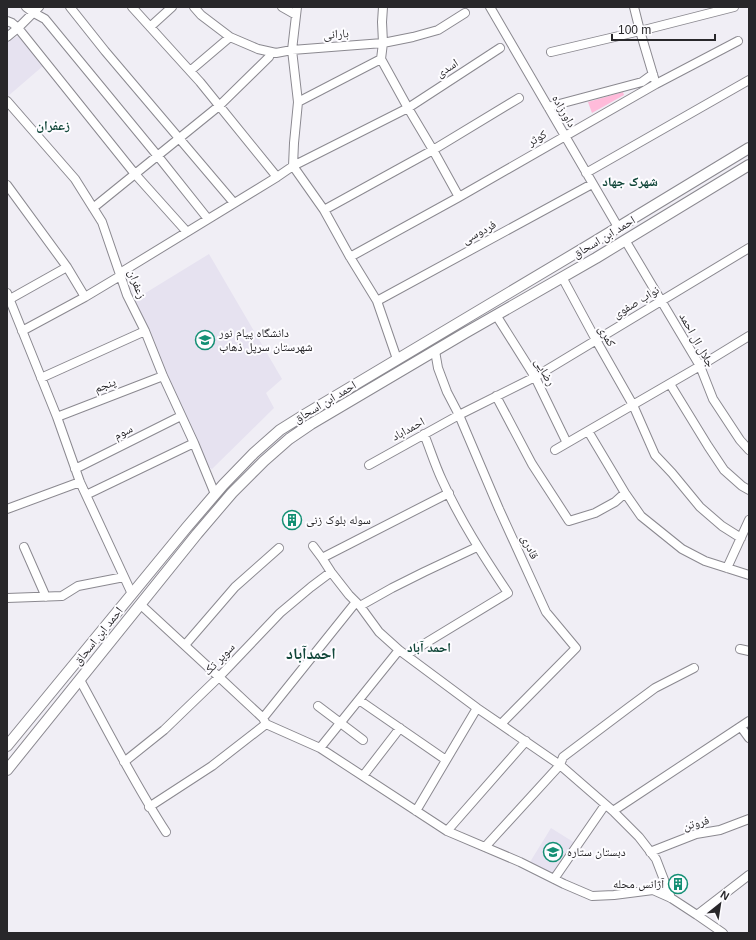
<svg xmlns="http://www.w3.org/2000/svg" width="756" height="940" font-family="Helvetica,'Noto Naskh Arabic',sans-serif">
  <rect width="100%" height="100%" fill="#f0eef5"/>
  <path fill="#e6e2f0" d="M18,36L43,66L7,97V42Z
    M209,254L282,379L266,393L274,408L212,469L207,467L134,300Z
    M551,828L575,843L557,876L530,862Z"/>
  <path fill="#ffbbda" d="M623,92L624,95L592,113L588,102Z"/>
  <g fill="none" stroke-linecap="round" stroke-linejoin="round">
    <defs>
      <path id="minor" d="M26,7L34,13L45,19L161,160L208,219
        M70,7L105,51L234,203
        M132,7L200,82L277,177
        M194,7L201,15L230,37L258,49L276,53L292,50L383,43L413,37L438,30L465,13
        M282,7L296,15
        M297,7L292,50L298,102L294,143L293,166L324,210L350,257L377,301L397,359
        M383,7L382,22L383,43L381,59L408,108L433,150L459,197
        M490,7L618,227
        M634,7L640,31L654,78
        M7,21L12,23L18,28L135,174L187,232
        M150,27L172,7
        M7,37L18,28L39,7
        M551,52L640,31L734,7
        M190,71L230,37
        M7,101L75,179L102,222L127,295L145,331L163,376L194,443L215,494
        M298,102L381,59
        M548,107L642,82L653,74
        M586,173L749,80
        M7,185L67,267L85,297
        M93,208L219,106L267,59L269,57L271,52
        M324,210L433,150L519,98
        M625,240L700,366L713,399L740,440L749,450
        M350,257L459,197L656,84L738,41
        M120,273L277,177L293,166L408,108L500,48
        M562,277L596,340L633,405L655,455L672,473L700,507L722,526L741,538
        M7,293L57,417L80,482L132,594
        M10,299L67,267
        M377,301L592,184
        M496,315L535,377L567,443
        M22,331L85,297L120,276
        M435,351L438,368L447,392L459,415L499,509L546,612L576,648L501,724
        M41,378L145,331
        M670,384L708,446L724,470L742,486L749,490
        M496,396L532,464L569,521L595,513L615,502L625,493
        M57,417L163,376
        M588,431L625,493L641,516L682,549L705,561L749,575
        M555,450L700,366L749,336
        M369,465L459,415L535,377L749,248
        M75,469L181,416
        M86,495L194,443
        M7,509L80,482
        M313,546L322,558L331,572L349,595L360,606L379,632L399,650L477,708L560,765L613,811L639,837L656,859L671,898
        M24,547L46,597
        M322,558L449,493
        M727,568L749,520
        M7,598L62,596L78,586L124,577
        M141,605L219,677L263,718L266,724L320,748L447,831L520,862L564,884L592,896L614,895L653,890L671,898L697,915L723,933
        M360,606L392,588L424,572L477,547
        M185,645L235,587L279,548
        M740,649L749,651
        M406,655L508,593C484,557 460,520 442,480C435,465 430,449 424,434
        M80,680C108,731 134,783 166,832
        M359,700L446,760
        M318,706L363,740
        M263,718L356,602
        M741,727L749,738
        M320,748L399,650
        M124,762L164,730L219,677L280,613L311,587L331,572
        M363,776L400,728
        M149,807L212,766L266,724
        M416,811L477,708
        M613,811L749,721
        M447,831L526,741
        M485,847L560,765L563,757L628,708L655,688L694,668
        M650,852L696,834L720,830L749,819
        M554,879L605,805
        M697,915L749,875"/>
      <path id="major" d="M7,746L187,527L223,485L254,453L280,430L304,415L589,245L749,148
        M7,770L197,534L232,493L264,461L289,439L311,424L465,333L596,258L749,165"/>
    </defs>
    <use href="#minor" stroke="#8b8990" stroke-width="10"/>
    <use href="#major" stroke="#8b8990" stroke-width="12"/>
    <use href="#minor" stroke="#fff" stroke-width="8"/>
    <use href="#major" stroke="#fff" stroke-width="10"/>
  </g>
  <defs>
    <symbol id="university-ring" viewBox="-11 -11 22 22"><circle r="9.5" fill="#fdfcff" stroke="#138f74" stroke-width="1.5"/><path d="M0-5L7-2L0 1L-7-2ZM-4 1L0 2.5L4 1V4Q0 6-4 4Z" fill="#138f74"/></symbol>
    <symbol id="building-ring" viewBox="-11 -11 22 22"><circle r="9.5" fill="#fdfcff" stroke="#138f74" stroke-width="1.5"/><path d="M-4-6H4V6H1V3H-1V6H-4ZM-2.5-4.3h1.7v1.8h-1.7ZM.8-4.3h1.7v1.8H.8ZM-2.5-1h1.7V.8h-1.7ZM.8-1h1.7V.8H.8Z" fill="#138f74"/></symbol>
    <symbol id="school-ring" viewBox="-11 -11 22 22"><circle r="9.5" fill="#fdfcff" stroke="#138f74" stroke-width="1.5"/><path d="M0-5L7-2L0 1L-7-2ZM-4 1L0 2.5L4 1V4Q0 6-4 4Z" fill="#138f74"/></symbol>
  </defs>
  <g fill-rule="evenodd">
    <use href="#university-ring" x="194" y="329" width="22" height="22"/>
    <use href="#building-ring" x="281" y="509" width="22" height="22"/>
    <use href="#school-ring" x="542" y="841" width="22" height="22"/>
    <use href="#building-ring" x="667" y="873" width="22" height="22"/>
  </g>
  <g text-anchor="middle" stroke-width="4" stroke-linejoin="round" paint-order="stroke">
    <g font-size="12" fill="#28272a" stroke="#fdfcff">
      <text transform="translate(336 34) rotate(-4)" y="4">بارانی</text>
      <text transform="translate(447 68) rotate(-33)" y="4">اسدی</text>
      <text transform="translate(564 111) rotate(60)" y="4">داورزاده</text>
      <text transform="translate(537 138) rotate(-30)" y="4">کوثر</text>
      <text transform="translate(479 232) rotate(-28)" y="4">فردوسی</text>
      <text transform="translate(604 237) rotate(-31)" y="4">احمد ابن اسحاق</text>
      <text transform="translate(137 284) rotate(69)" y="4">زعفران</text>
      <text transform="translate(636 302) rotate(-31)" y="4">نواب صفوی</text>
      <text transform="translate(607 336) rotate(61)" y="4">کمری</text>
      <text transform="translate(697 340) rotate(61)" y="4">جلال ال احمد</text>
      <text transform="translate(545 372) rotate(61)" y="4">رضایی</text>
      <text transform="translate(105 385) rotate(-21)" y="4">پنجم</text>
      <text transform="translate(325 402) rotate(-31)" y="4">احمد ابن اسحاق</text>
      <text transform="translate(408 429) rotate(-29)" y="4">احمداباد</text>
      <text transform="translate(123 432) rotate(-27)" y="4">سوم</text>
      <text transform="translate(530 547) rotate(65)" y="4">قادری</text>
      <text transform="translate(98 636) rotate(-51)" y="4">احمد ابن اسحاق</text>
      <text transform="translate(219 659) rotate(-46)" y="4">سوپر تک</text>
      <text transform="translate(696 823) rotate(-15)" y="4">فروتن</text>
    </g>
    <g font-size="12" fill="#28272a" stroke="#fdfcff" text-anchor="start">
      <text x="219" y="337">دانشگاه پیام نور<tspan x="219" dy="14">شهرستان سرپل ذهاب</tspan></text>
      <text x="306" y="524">سوله بلوک زنی</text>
      <text x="567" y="856">دبستان ستاره</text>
      <text x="664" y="888" text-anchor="end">آژانس محله</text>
    </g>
    <g font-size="13" font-weight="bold" fill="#104639" stroke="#fdfcff">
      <text x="53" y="130">زعفران</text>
      <text x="630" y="186">شهرک جهاد</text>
      <text x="429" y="652">احمد آباد</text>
    </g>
    <g font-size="16" font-weight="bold" fill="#104639" stroke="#fdfcff">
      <text x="311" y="659">احمدآباد</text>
    </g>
  </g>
  <rect width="756" height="940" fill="none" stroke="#28272a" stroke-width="16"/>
  <g transform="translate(720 904) rotate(30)" stroke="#fdfcff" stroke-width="3" paint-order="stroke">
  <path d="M0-3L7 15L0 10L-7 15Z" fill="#28272a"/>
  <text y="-6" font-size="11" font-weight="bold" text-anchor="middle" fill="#28272a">N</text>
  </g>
  <path d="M612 34v6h103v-6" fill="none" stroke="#28272a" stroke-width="2"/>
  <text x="618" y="34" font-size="12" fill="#28272a" stroke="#fdfcff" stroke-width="3" paint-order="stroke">100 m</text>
</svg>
